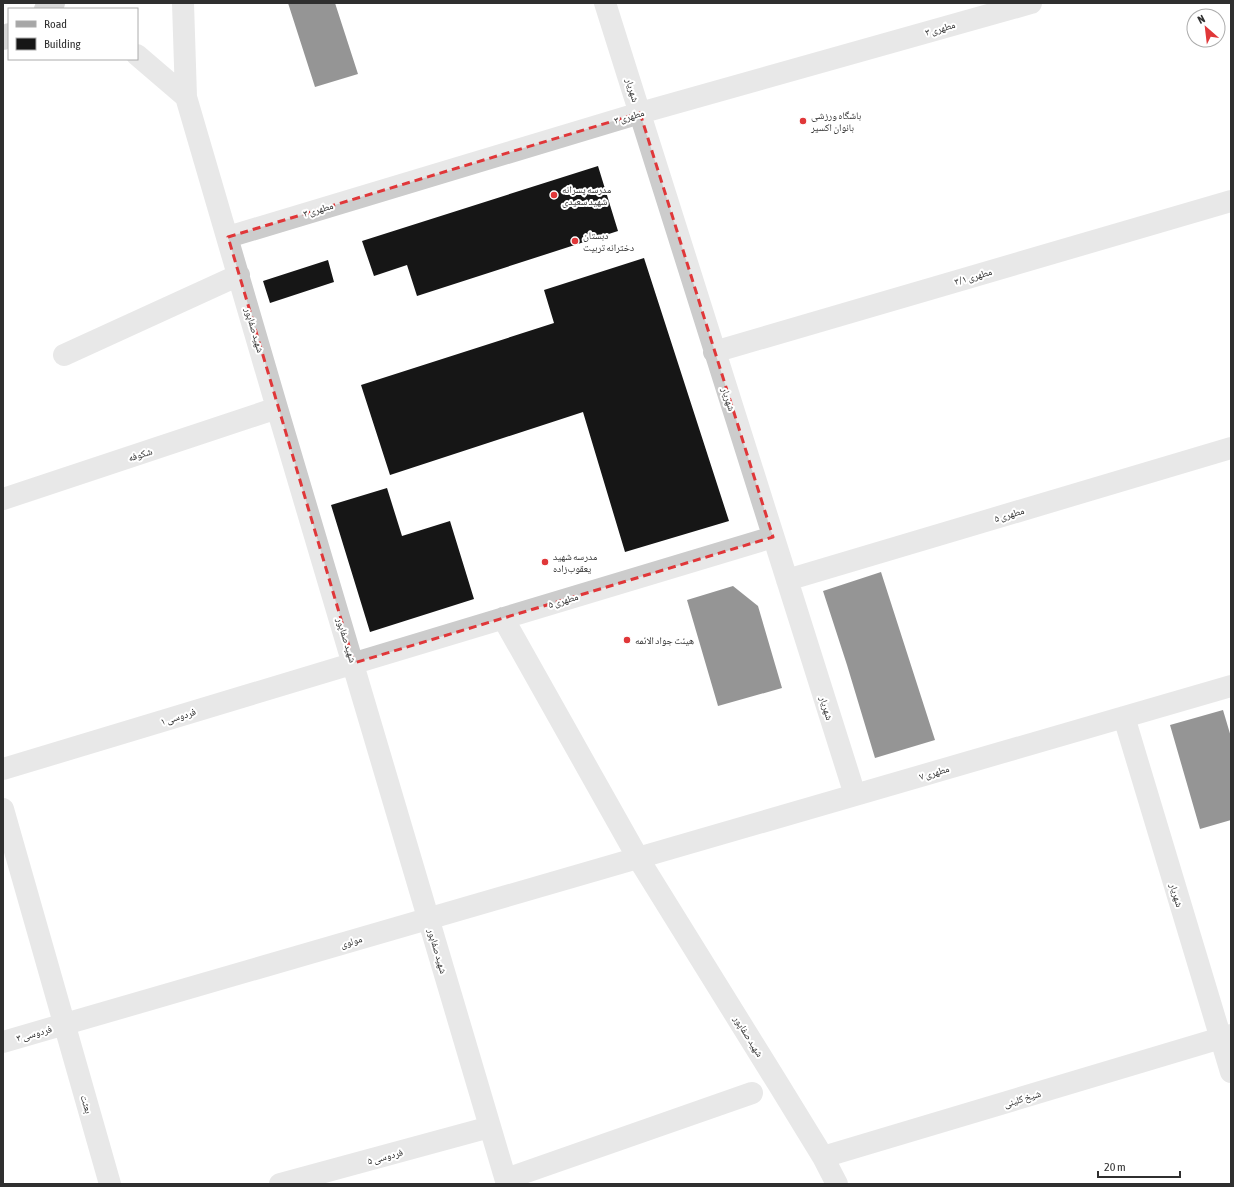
<svg xmlns="http://www.w3.org/2000/svg" width="1234" height="1187" font-family="'Asap Condensed','Noto Naskh Arabic',sans-serif">
  <rect width="100%" height="100%" fill="#fff"/>
  <path fill="#161616" d="M288,3H335L358,74L315,87Z
    M598,166L618,231L417,296L407,265L374,276L362,241Z
    M644,258L729,521L625,552L583,412L390,475L361,385L554,323L544,290Z
    M328,260L334,282L270,303L263,281Z
    M387,488L402,536L450,521L474,599L370,632L331,505Z
    M881,572L935,740L875,758L847,665L823,591Z
    M733,586L758,606L782,688L718,706L687,600Z
    M1223,710L1231,737V820L1200,829L1170,725Z"/>
  <g fill="none" stroke-linecap="round" stroke-linejoin="round">
    <path stroke="#ccc" stroke-width="22" d="M183,3L186,97L277,408L507,1184
      M605,3L855,795
      M137,55L186,97
      M228,237L640,113L1031,3
      M714,352L1231,201
      M64,355L239,275
      M3,499L277,408
      M787,580L1231,448
      M503,618L638,858L777,1082L823,1157L837,1184
      M1124,717L1231,1072
      M3,769L773,537
      M3,809L110,1184
      M3,1042L1231,686
      M823,1157L1231,1035
      M506,1179L752,1093
      M280,1184L490,1127"/>
    <path stroke="#a7a7a7" stroke-width="22" d="M45,9L54,3
      M3,39L9,34"/>
  </g>
  <path d="M0 0H1234V1187H0ZM640,113L773,537L354,663L228,237Z" fill="#fff" fill-opacity=".55" fill-rule="evenodd"/>
  <path fill="none" stroke="#e03739" stroke-width="3" stroke-dasharray="8 5" stroke-linejoin="round" d="M640,113L773,537L354,663L228,237Z"/>
  <g fill="#e03739" stroke="#fff" stroke-width="1.5">
    <circle cx="803" cy="121" r="4"/>
    <circle cx="554" cy="195" r="4"/>
    <circle cx="575" cy="241" r="4"/>
    <circle cx="545" cy="562" r="4"/>
    <circle cx="627" cy="640" r="4"/>
  </g>
  <g text-anchor="middle" stroke-width="4" stroke-linejoin="round" paint-order="stroke">
    <g font-size="10" fill="#2f2f2f" stroke="#fff">
      <text transform="translate(940 28) rotate(-16)" y="4">مطهری ۳</text>
      <text transform="translate(633 90) rotate(73)" y="4">شهریار</text>
      <text transform="translate(629 116) rotate(-16)" y="4">مطهری ۳</text>
      <text transform="translate(318 209) rotate(-17)" y="4">مطهری ۳</text>
      <text transform="translate(973 276) rotate(-16)" y="4">مطهری ۳/۱</text>
      <text transform="translate(255 330) rotate(74)" y="4">شهید صفاپور</text>
      <text transform="translate(729 399) rotate(72)" y="4">شهریار</text>
      <text transform="translate(140 454) rotate(-18)" y="4">شکوفه</text>
      <text transform="translate(1009 514) rotate(-17)" y="4">مطهری ۵</text>
      <text transform="translate(563 600) rotate(-17)" y="4">مطهری ۵</text>
      <text transform="translate(347 640) rotate(73)" y="4">شهید صفاپور</text>
      <text transform="translate(827 708) rotate(73)" y="4">شهریار</text>
      <text transform="translate(178 716) rotate(-17)" y="4">فردوسی ۱</text>
      <text transform="translate(934 772) rotate(-16)" y="4">مطهری ۷</text>
      <text transform="translate(1177 895) rotate(73)" y="4">شهریار</text>
      <text transform="translate(351 941) rotate(-16)" y="4">مولوی</text>
      <text transform="translate(438 951) rotate(74)" y="4">شهید صفاپور</text>
      <text transform="translate(34 1033) rotate(-16)" y="4">فردوسی ۳</text>
      <text transform="translate(749 1036) rotate(58)" y="4">شهید صفاپور</text>
      <text transform="translate(1022 1098) rotate(-17)" y="4">شیخ کلینی</text>
      <text transform="translate(87 1104) rotate(74)" y="4">بعثت</text>
      <text transform="translate(385 1156) rotate(-15)" y="4">فردوسی ۵</text>
    </g>
    <g font-size="10" fill="#2f2f2f" stroke="#fff" text-anchor="start">
      <text x="811" y="119">باشگاه ورزشی<tspan x="811" dy="12">بانوان اکسیر</tspan></text>
      <text x="562" y="193">مدرسه پسرانه<tspan x="562" dy="12">شهید سعیدی</tspan></text>
      <text x="583" y="239">دبستان<tspan x="583" dy="12">دخترانه تربیت</tspan></text>
      <text x="553" y="560">مدرسه شهید<tspan x="553" dy="12">یعقوب‌زاده</tspan></text>
      <text x="635" y="644">هیئت جواد الائمه</text>
    </g>
  </g>
  <rect width="1234" height="1187" fill="none" stroke="#2f2f2f" stroke-width="8"/>
  <rect x="8" y="8" width="130" height="52" fill="#ffffff" stroke="#acacac"/>
  <rect x="16" y="21" width="20" height="6" fill="#a7a7a7" stroke="#acacac"/>
  <text x="44" y="28" font-size="12" fill="#2f2f2f">Road</text>
  <rect x="16" y="38" width="20" height="12" fill="#161616" stroke="#acacac"/>
  <text x="44" y="48" font-size="12" fill="#2f2f2f">Building</text>
  <g transform="translate(1206 28) rotate(332)"><circle r="19" fill="#ffffff" stroke="#acacac"/>
  <path d="M0-3L7 15L0 10L-7 15Z" fill="#e03739"/>
  <text y="-6" font-size="11" font-weight="bold" text-anchor="middle" fill="#2f2f2f">N</text>
  </g>
  <path d="M1098 1171v6h82v-6" fill="none" stroke="#2f2f2f" stroke-width="2"/>
  <text x="1104" y="1171" font-size="12" fill="#2f2f2f" stroke="#ffffff" stroke-width="3" paint-order="stroke">20 m</text>
</svg>
